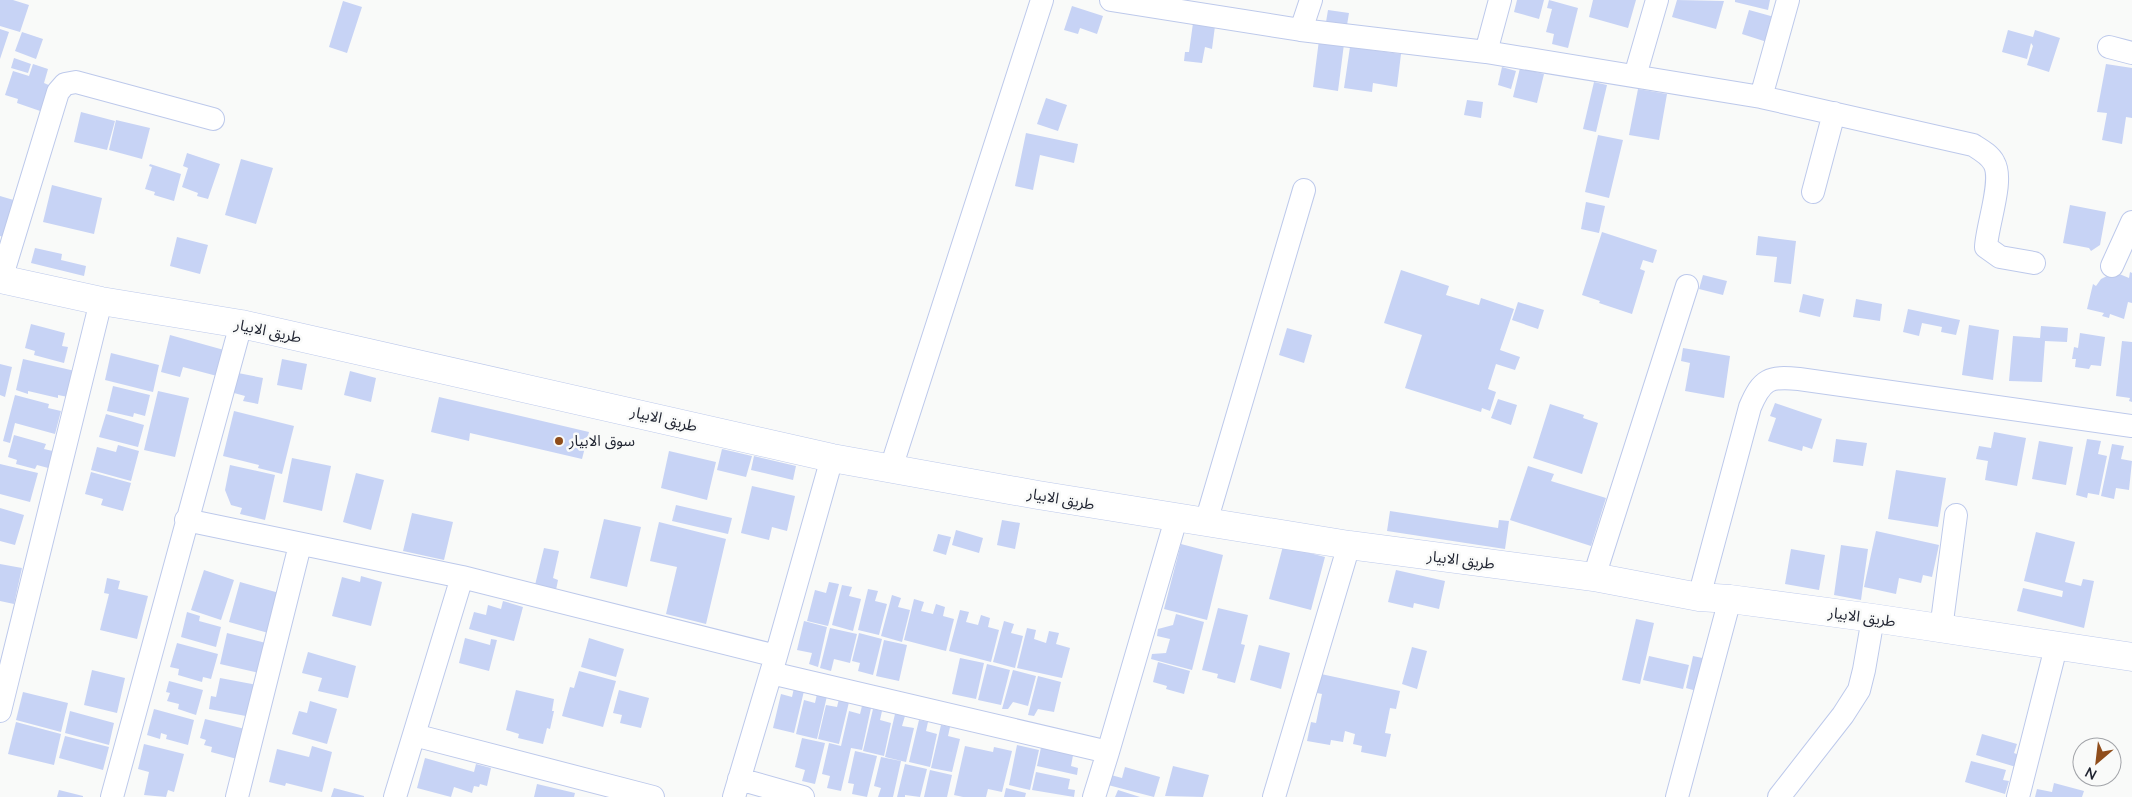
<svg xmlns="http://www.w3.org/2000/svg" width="2132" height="797" font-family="Lato,'Noto Sans Arabic',sans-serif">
  <rect width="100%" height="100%" fill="#f9faf9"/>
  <path fill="#c7d3f5" d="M0,0H13L29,5L20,32L0,26Z
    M1517,0H1544L1539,19L1514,12Z
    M1549,0L1578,8L1568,48L1552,44L1554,34L1546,32L1552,9L1547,8Z
    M1593,0H1636L1628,28L1589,17Z
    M1677,0L1724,1L1716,29L1672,17Z
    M1735,0H1770L1768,10L1735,2Z
    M343,1L362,7L347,53L329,47Z
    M1072,6L1103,16L1097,34L1080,28L1078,34L1064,30Z
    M1328,10L1349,13L1347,25L1326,22Z
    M1749,10L1778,18L1770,43L1742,34Z
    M1193,23L1215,26L1212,49L1205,47L1202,63L1184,61L1185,52H1189Z
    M0,29L9,32L0,59Z
    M2008,30L2033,37L2035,30L2060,38L2049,72L2027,65L2033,46L2031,43L2027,59L2002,52Z
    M22,32L43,39L36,59L15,51Z
    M1319,40L1344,44L1338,91L1313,87Z
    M1350,47L1401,54L1397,87L1373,83L1372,92L1344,88Z
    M14,58L31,64L28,73L11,68Z
    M33,64L48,69L44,83L51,86L43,112L17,103L18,99L5,95L13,71L29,76Z
    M2106,64L2132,68V118L2126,117L2122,144L2102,140L2107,113L2097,112Z
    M1502,67L1516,71L1511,89L1498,85Z
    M1520,68L1544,74L1537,103L1513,97Z
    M1594,82L1607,85L1596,132L1583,129Z
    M1638,89L1667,94L1659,140L1629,135Z
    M1046,98L1067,105L1058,131L1037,124Z
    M1467,100L1483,102L1481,118L1464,115Z
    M81,112L115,121L107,150L74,142Z
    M116,120L150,128L142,159L109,150Z
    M1026,133L1078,144L1074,163L1040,155L1033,190L1015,186Z
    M1598,135L1623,140L1609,198L1585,192Z
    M187,153L220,164L208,199L197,196L198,193L182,187L188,168L183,166Z
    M241,159L273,168L256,224L225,215Z
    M150,164L181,174L174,201L154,195L155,192L145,189L152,167L149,166Z
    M52,185L102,198L94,234L43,222Z
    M0,196L17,201L6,238L0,236Z
    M1586,202L1605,206L1599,233L1581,229Z
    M2070,205L2106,212L2100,245L2091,251L2089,248L2063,243Z
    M1602,232L1657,250L1653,263L1643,260L1640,269L1645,271L1632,314L1599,303L1600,301L1582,295Z
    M1758,236L1796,241L1791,284L1774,282L1777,257L1756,255Z
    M177,237L208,245L200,274L170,266Z
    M35,248L62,254L61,260L86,266L84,276L31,263Z
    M1401,270L1449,286L1446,295L1479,305L1481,298L1514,309L1500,350L1520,357L1515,370L1496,364L1488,389L1496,392L1490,411L1482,408L1481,412L1405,388L1422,335L1384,323Z
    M2130,272L2132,273V303L2128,302L2124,319L2110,314L2109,318L2102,316L2104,313L2087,309L2093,284L2096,286L2101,279L2111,274L2117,273L2129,278Z
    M1703,275L1727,281L1723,295L1699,289Z
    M1803,294L1824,299L1820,317L1799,312Z
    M1856,299L1882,304L1880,321L1853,317Z
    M1518,302L1544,310L1538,329L1512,320Z
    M1908,309L1960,320L1956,335L1941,332L1942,327L1922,323L1919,336L1903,332Z
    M31,324L65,333L62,346L68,347L64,363L34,355L35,351L25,348Z
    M1969,325L1999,330L1993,380L1962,375Z
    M2041,326L2068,328L2067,342L2045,341L2042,382L2009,381L2013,336L2040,338Z
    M1287,328L1312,335L1304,363L1279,355Z
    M2080,333L2105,337L2101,366L2091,365L2089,369L2075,367L2076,359H2072L2074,347L2078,348Z
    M170,335L224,350L217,376L183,367L180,377L161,372Z
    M2122,341L2132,342V402L2129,401L2130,398L2116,396Z
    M1683,348L1730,356L1724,398L1685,391L1690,363L1681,361Z
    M111,353L159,365L153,392L105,380Z
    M23,359L75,371L68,397L58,395V398L28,391V394L16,390Z
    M282,359L307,364L302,390L277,385Z
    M0,364L12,367L5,397L0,395Z
    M350,371L376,378L371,402L344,395Z
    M238,373L263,378L258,404L243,401L245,396L234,393Z
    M113,386L150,395L145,416L134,413L133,417L107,411Z
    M158,391L189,398L175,457L144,450Z
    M15,395L49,404L48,408L61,411L55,434L15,423L10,443L3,441Z
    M439,397L589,432L582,459L470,433L469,441L431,432Z
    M1498,399L1517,405L1511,425L1491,418Z
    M1775,403L1822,419L1812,449L1803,446L1802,451L1768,441L1776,418L1770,416Z
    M1550,404L1584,415L1583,418L1598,423L1582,474L1533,458Z
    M234,411L294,426L282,474L258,468L259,465L223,456Z
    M106,414L144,425L138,447L99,437Z
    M1994,432L2026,438L2017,486L1985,480L1988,461L1976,459L1979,446L1991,448Z
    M14,435L46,444L44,449L57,452L52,469L37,465L35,469L16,464L17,460L8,457Z
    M1836,439L1867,443L1863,466L1833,462Z
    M2087,439L2101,441L2098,454L2107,456L2099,495L2088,493L2087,498L2076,495Z
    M2039,441L2073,447L2066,485L2032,479Z
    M2112,444L2124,446L2121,459L2132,461L2129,490L2116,488L2114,499L2101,496Z
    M118,445L139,451L131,481L91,470L97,447L116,452Z
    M722,449L752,456L746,477L717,470Z
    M669,451L716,462L707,500L661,488Z
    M754,456L796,466L793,480L751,470Z
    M292,458L331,466L322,511L283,502Z
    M0,464L38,473L30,502L0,494Z
    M230,465L275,475L265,520L240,514L242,508L231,505L225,490Z
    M1528,466L1554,474L1551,481L1606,498L1591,546L1510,520Z
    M1896,470L1946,478L1938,527L1888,519Z
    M91,472L131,483L123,511L101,505L103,499L85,494Z
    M356,473L384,480L371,530L343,522Z
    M752,486L795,496L787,531L772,527L769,540L741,533Z
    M676,505L732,518L728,534L672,521Z
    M0,508L24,515L15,545L0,541Z
    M1390,511L1498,528L1499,520L1509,521L1505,549L1387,531Z
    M412,513L453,522L444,560L403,551Z
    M604,519L641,527L627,587L590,578Z
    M1002,520L1020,523L1015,549L997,545Z
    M659,522L726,539L706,624L666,614L677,567L650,561Z
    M956,530L983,538L979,553L952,545Z
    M1876,531L1939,545L1932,577L1923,575L1921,583L1899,578L1896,594L1864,587Z
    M2036,532L2075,542L2065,582L2081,586L2083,579L2094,581L2084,628L2017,611L2023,588L2062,597L2063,591L2024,581Z
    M938,534L951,537L946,555L933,551Z
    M1181,544L1223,555L1207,620L1164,609Z
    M1841,545L1868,549L1861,600L1834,595Z
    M1283,546L1325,557L1311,610L1269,599Z
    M544,548L559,551L553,578L558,580L556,590L535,585Z
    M1791,549L1825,555L1819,590L1785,584Z
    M0,564L22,568L14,604L0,601Z
    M204,570L234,580L221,620L191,610Z
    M1396,570L1445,581L1439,609L1414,603L1413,608L1388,602Z
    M361,576L382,582L371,626L332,616L342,577L360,582Z
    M107,578L120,581L118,589L148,596L137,639L100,630L109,594L104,593Z
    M240,582L283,594L272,634L229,622Z
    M829,582L839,584L828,626L807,621L815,590L826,593Z
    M842,585L852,587L849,596L861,599L853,631L832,625Z
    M868,589L878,591L875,601L887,604L879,635L858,630Z
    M892,595L901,598L898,607L910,610L902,642L881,636Z
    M914,599L924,602L921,611L933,614L936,604L945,607L943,616L954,619L946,651L904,640Z
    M503,601L523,607L514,641L469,629L474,612L486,615L488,605L501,609Z
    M1218,608L1248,615L1241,644L1245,645L1235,683L1217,678L1218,674L1202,670Z
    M960,610L969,612L966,622L978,625L981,615L990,618L988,627L999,630L991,662L949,651Z
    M187,612L200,616L199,621L221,627L216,647L181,637Z
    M1176,614L1204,622L1192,670L1151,659L1152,654L1166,653L1170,639L1157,636L1158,629L1173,625Z
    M1636,619L1654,623L1640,684L1622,680Z
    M804,621L827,627L818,667L809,664L812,653L797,650Z
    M1004,621L1014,624L1011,633L1023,636L1015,668L993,662Z
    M830,628L857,634L850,663L834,659L831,671L820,668Z
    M1027,628L1036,630L1034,639L1046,643L1049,631L1059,633L1056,644L1070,648L1062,678L1017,668Z
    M227,633L266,643L259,673L220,664Z
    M859,633L882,639L873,675L858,671L860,663L852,661Z
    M465,638L490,645L491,639L497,640L489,671L459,663Z
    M589,638L624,649L616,677L581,667Z
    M884,640L907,645L899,681L876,676Z
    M177,643L218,654L211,679L203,677L202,682L178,675L179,669L170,667Z
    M1259,645L1290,653L1281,689L1250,680Z
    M1412,647L1427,651L1417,689L1402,684Z
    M308,652L356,666L348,698L318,691L322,678L302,673Z
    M1649,656L1689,665L1683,689L1643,680Z
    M1693,656L1707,659L1700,692L1686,688Z
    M960,658L984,663L976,699L952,694Z
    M1158,662L1190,671L1184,694L1166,689L1167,686L1153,682Z
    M987,664L1010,670L1001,705L978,700Z
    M92,670L125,678L117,713L84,705Z
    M1013,670L1036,676L1028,706L1013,702L1008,709H1002Z
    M579,671L616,681L603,727L562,716L570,687L574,688Z
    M1321,674L1400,691L1396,709L1390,708L1385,733L1391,734L1386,757L1361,752L1362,746L1353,744L1355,734L1345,731L1343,742L1331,740L1330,745L1307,741L1311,722L1316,723L1322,694L1317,693Z
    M1038,676L1061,682L1054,712L1038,709L1034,716L1028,715Z
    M220,678L257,685L251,717L209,709L211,696L216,697Z
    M169,681L203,690L196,715L178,709L179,704L167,701L170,693L166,692Z
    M794,688L804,691L794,733L773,728L781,694L792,697Z
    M516,690L554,699L552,711H554L550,729L547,728L543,744L518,738L519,734L506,730Z
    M619,690L649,698L641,728L620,723L622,715L613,713Z
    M23,692L68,703L61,732L16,720Z
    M817,694L827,696L817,739L796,734L804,700L815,703Z
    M839,699L849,702L839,744L818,739L826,705L837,707Z
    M310,701L337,709L327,744L292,734L299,711L307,713Z
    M862,706L871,708L862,750L851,748L841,791L827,788L830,776L822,774L829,743L841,746L849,711L860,714Z
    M154,709L194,720L188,745L166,739L167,735L161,733L160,739L147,735Z
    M873,709L882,711L880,720L891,723L884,756L863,751Z
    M70,711L114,723L109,745L65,733Z
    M895,714L905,716L902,726L914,728L906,762L885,757Z
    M205,719L245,729L237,759L211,752L212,747L204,745L206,740L200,738Z
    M919,720L928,722L926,731L937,734L930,767L909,762Z
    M16,722L61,734L54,765L8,754Z
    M941,725L950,727L948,736L960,739L952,772L931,768Z
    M1982,734L2017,744L2014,753L2019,755L2016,767L1976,755Z
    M65,736L109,747L103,770L59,758Z
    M802,738L825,743L815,784L802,781L805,770L795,767Z
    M1042,743L1074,750L1071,766L1078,768L1077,775L1037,766Z
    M144,744L184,754L174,792L168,790L166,797L144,795L149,772L138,769Z
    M1017,745L1039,750L1030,790L1009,785Z
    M312,746L332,752L322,792L286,783L285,786L269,782L277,749L309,757Z
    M965,746L993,752L994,747L1012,751L1002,792L988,789L986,797H963L954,795Z
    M855,751L877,756L867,797L852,794L854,784L848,783Z
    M881,757L901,761L893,797H878L881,788L874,786Z
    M425,758L474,772L476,764L491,768L487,786L480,784L479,787L474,786L472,793L454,787L451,797L417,788Z
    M1971,761L2006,770L2003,780L2009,781L2005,794L1965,782Z
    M905,764L927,769L920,797L905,795V797H897Z
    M1173,766L1209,775L1203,797L1165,796Z
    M1125,767L1160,777L1154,797L1108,785L1111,775L1122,778Z
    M930,770L952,775L947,797H924Z
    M1036,772L1070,779L1068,789L1075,790L1074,797L1032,790Z
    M2054,783L2084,791L2082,797H2035L2037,789L2052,792Z
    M537,784L575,793L574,797H534Z
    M334,788L364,796V797H331Z
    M1006,788L1026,793L1025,797H1004Z
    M59,790L83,796V797H57Z
    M1118,790L1140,797H1115Z"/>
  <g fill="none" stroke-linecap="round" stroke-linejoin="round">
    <defs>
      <path id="minor" d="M1111,0L1301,30L1486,52L1761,97L1973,145C1981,150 1990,155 1994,163C2004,180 1987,225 1986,247L2000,257L2034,263
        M1301,30L1311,0
        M2109,47L2132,53
        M1486,52L1500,0
        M1635,76L1657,0
        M1761,97L1788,0
        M1813,192L1834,113
        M2112,266L2132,222
        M1,279L58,92L65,84L76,82L213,119
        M891,468L1042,0
        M186,520L462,577L776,656
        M1206,522L1304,190
        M1594,577L1687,286
        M1699,597L1750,407C1762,379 1769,376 1799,379L2132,426
        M1941,629L1956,515
        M771,673L1108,752L1176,519
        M0,711L101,301
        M414,735L653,797
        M739,779L803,797
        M112,797L241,324
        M237,797L300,545
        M395,797L462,577
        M734,797L776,656L832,458
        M1094,797L1108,752
        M1274,797L1349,545
        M1677,797L1730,599
        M1779,797L1843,715L1859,690L1864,670L1873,618
        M2018,797L2056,647"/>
      <path id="major" d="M0,279L101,301L241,324L832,458L1038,495L1349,545L1594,577L1699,597L1730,599L1873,618L2132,657"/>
    </defs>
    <use href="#minor" stroke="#bdc9eb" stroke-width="24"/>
    <use href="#major" stroke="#bdc9eb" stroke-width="29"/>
    <use href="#minor" stroke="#fff" stroke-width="22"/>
    <use href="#major" stroke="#fff" stroke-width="28"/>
  </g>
  <circle fill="#8f4d1b" stroke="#f9faf9" stroke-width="2" cx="559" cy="441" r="5"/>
  <g text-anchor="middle" stroke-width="5" stroke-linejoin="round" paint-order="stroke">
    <g font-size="15" fill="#1f2330" stroke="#f9faf9">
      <text transform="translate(268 331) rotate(12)" y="5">طريق الابيار</text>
      <text transform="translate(664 419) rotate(13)" y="5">طريق الابيار</text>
      <text transform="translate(1061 499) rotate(10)" y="5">طريق الابيار</text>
      <text transform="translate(1461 560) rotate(7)" y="5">طريق الابيار</text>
      <text transform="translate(1862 617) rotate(8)" y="5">طريق الابيار</text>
    </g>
    <g font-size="15" fill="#1f2330" stroke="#f9faf9" text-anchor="start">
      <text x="569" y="446">سوق الابيار</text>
    </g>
  </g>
  <g transform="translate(2097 762) rotate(208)"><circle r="24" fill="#f9faf9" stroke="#a2a4a9"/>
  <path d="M0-4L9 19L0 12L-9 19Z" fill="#8f4d1b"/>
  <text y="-8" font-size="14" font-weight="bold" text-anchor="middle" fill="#1f2330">N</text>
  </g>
</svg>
